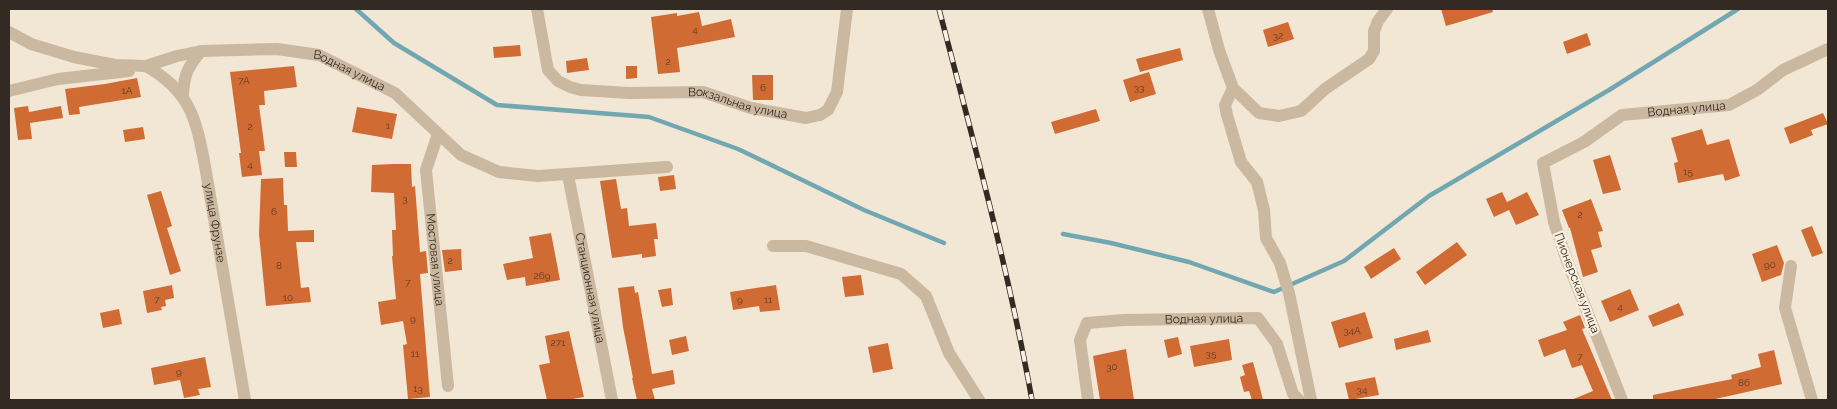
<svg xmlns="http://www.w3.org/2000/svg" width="1837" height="409" font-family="Raleway,sans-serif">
  <rect width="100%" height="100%" fill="#f2e7d4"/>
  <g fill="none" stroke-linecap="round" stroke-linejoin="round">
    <path stroke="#71a7b1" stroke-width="4.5" d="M356,9L394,43L497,105L649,117L738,149L864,210L944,243
      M1063,234L1111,243L1189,262L1274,292L1344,261L1429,196L1609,90L1738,9"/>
  </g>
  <path fill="#d06b34" d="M1441,9H1492L1493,12L1446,26Z
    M699,12L702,26L731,19L735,37L677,48L680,72L658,74L651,17L677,13V16Z
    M1288,22L1294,39L1268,47L1263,30Z
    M1587,33L1591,45L1567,54L1563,42Z
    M520,45L521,56L494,58L493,47Z
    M1180,48L1183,60L1140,72L1136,59Z
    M587,58L589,70L567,73L566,61Z
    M294,66L297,87L264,91L265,105H259L265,151H259L262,175L242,177L239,153H241L230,72Z
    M626,66H637V78L626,79Z
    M1149,72L1156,94L1130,102L1123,80Z
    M752,75H773V100H753Z
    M137,78L141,97L79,107L80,114L69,115L65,89L105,84Z
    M28,106L29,112L61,106L63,118L30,123L32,139L18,140L14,108Z
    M357,107L397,114L392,139L352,132Z
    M1096,109L1100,121L1055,134L1051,122Z
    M1823,113L1828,124L1811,130L1813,135L1790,144L1784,128Z
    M143,127L145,139L125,142L123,130Z
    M1702,129L1707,145L1729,139L1740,176L1725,181L1723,174L1678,183L1674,163L1678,162L1671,138Z
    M284,152H296L297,167H285Z
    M1610,155L1621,190L1603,194L1593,160Z
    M393,164H411L412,187L415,186L420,252L426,251L428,273L420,274L430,397L408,399L403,345L407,344L403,321L381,325L378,302L396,299L392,256H393L392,230H396L394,193L371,192L372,165Z
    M674,175L676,189L660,191L658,177Z
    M283,178L284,205H287L288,231L314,230V242H296L301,288L309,287L311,302L266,306L259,234L261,179Z
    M616,179L621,209L627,208L629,226L656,223L658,239H654L656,256L642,258V254L612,258L600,181Z
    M161,191L172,226L167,228L181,271L170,275L147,195Z
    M1502,192L1507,202L1527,192L1539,215L1516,225L1509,210L1494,217L1486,199Z
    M1591,199L1603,231L1598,232L1602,247L1591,250L1598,272L1583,277L1570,228H1569L1562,210Z
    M1812,226L1823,253L1812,257L1801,230Z
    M551,233L560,280L526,286L525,277L507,280L503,264L533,258L529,237Z
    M1457,242L1467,255L1425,285L1416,272Z
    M1777,245L1784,263L1781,275L1762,282L1752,254Z
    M1394,248L1401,259L1371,279L1364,267Z
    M461,249L462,270L445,272L442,250Z
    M861,275L864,295L845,297L842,277Z
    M172,285L174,298L165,300L166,306L161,307L162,310L147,313L143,291Z
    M776,285L780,310L760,312L759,306L733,310L730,292Z
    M634,286L635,293L638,292L652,374L673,370L675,384L652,389L655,400H637L632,378H633L623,327L618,288Z
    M671,288L673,305L662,307L658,290Z
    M1630,289L1639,310L1610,322L1601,301Z
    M1679,303L1684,315L1653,327L1648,316Z
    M119,309L122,324L103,328L100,313Z
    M1365,312L1373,338L1339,348L1331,322Z
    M1580,315L1585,328L1582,329L1612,400H1571L1593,391L1582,365L1572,368L1565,349L1544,357L1538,340L1567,330L1563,322Z
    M1428,330L1431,342L1396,350L1394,339Z
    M569,331L584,397L567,400H547L539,365L550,363L545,336Z
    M686,336L689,351L672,355L669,340Z
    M1178,337L1182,354L1168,358L1164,340Z
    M1229,339L1232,360L1194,367L1190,346Z
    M888,343L893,369L873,373L868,347Z
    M1126,349L1134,400H1100L1093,356Z
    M1774,350L1782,384L1711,400H1653V395L1732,379L1731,375L1761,367L1758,354Z
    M205,357L211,387L198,389L200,395L184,398L180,380L154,385L151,368Z
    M1253,362L1260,388L1263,400H1252L1249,391L1244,392L1240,377L1245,375L1242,365Z
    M1375,377L1379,395L1349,400L1345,383Z"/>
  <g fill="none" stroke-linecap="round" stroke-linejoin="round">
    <g stroke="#cbb8a0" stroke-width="12">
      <path id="s1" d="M537,9L548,70L558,81L570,87L581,90L629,93L703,92L751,108L806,118L820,115L828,110L837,92L847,9"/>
      <path d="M1208,9L1219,50L1233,88L1259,113L1279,116L1301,111L1325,89L1369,59L1374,51V31L1378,21L1387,9"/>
      <path id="s2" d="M9,32L31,44L74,57L115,65L146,66L177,56L201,51L277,49L319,55L395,93L461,155L499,172L538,176L667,167"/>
      <path id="s3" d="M146,66C190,91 196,118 205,166L245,400"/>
      <path d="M1233,88L1225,105L1227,115L1241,162L1257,182L1264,210L1266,238L1280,263L1289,293L1311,400"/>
      <path d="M9,91L58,79L129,71"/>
      <path d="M183,95C184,74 188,67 201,51"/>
      <path id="s4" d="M438,134L426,170L448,386"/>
      <path id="s5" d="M568,175L612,400"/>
      <path d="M773,246H806L901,274L926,296L949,353L979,400"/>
      <path d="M1791,266L1785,308L1812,400"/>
      <path id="s6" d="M1088,400L1080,340L1087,323L1124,320L1258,318L1277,344L1293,394L1299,400"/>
      <path id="s7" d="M1622,400L1566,258L1554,222L1543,163L1584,142L1622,115L1729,105L1757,90L1783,70L1828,49"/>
    </g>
    <defs>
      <path id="rail" d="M939,9C973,139 1008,268 1032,400"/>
    </defs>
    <use href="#rail" stroke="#342a24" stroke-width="5.5"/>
    <use href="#rail" stroke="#faf1e0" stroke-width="4" stroke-dasharray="11" stroke-linecap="butt"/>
  </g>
  <g text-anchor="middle" stroke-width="4.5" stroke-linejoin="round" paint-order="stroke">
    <g font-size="10" fill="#5b3a28">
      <text x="695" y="33">4</text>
      <text x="1278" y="39">32</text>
      <text x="668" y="65">2</text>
      <text x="244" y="84">7А</text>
      <text x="763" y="91">6</text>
      <text x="1139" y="91">33</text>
      <text x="127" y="94">1А</text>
      <text x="388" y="129">1</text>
      <text x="250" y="130">2</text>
      <text x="250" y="168">4</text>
      <text x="1688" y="175">15</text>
      <text x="405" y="202">3</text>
      <text x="274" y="215">6</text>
      <text x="1580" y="218">2</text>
      <text x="450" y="264">2</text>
      <text x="1770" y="268">90</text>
      <text x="279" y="269">8</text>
      <text x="542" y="279">269</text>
      <text x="408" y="286">7</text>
      <text x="288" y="301">10</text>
      <text x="157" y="303">7</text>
      <text x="740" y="303">9</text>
      <text x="768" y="303">11</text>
      <text x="1620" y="310">4</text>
      <text x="413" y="322">9</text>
      <text x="1352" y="334">34А</text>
      <text x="558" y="346">271</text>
      <text x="415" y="357">11</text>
      <text x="1211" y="357">35</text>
      <text x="1580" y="360">7</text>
      <text x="1112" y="370">30</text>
      <text x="179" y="375">9</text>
      <text x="1744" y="386">86</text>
      <text x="418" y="392">13</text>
      <text x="1362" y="393">34</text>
    </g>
    <g font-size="12" fill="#342a24" stroke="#faf1e0">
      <text dy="4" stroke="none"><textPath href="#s2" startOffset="352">Водная улица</textPath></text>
      <text dy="4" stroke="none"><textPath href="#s1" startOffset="260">Вокзальная улица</textPath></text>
      <text dy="4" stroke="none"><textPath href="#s7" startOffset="408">Водная улица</textPath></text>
      <text dy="4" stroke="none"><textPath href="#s3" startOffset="179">улица Фрунзе</textPath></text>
      <text dy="4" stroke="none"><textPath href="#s4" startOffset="128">Мостовая улица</textPath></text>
      <text transform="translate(1577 283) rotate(69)" y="4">Пионерская улица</text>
      <text dy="4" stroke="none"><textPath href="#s5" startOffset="115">Станционная улица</textPath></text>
      <text dy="4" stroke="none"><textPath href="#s6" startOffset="196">Водная улица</textPath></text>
    </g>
  </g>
  <rect width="1837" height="409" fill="none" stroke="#342a24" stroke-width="20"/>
</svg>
